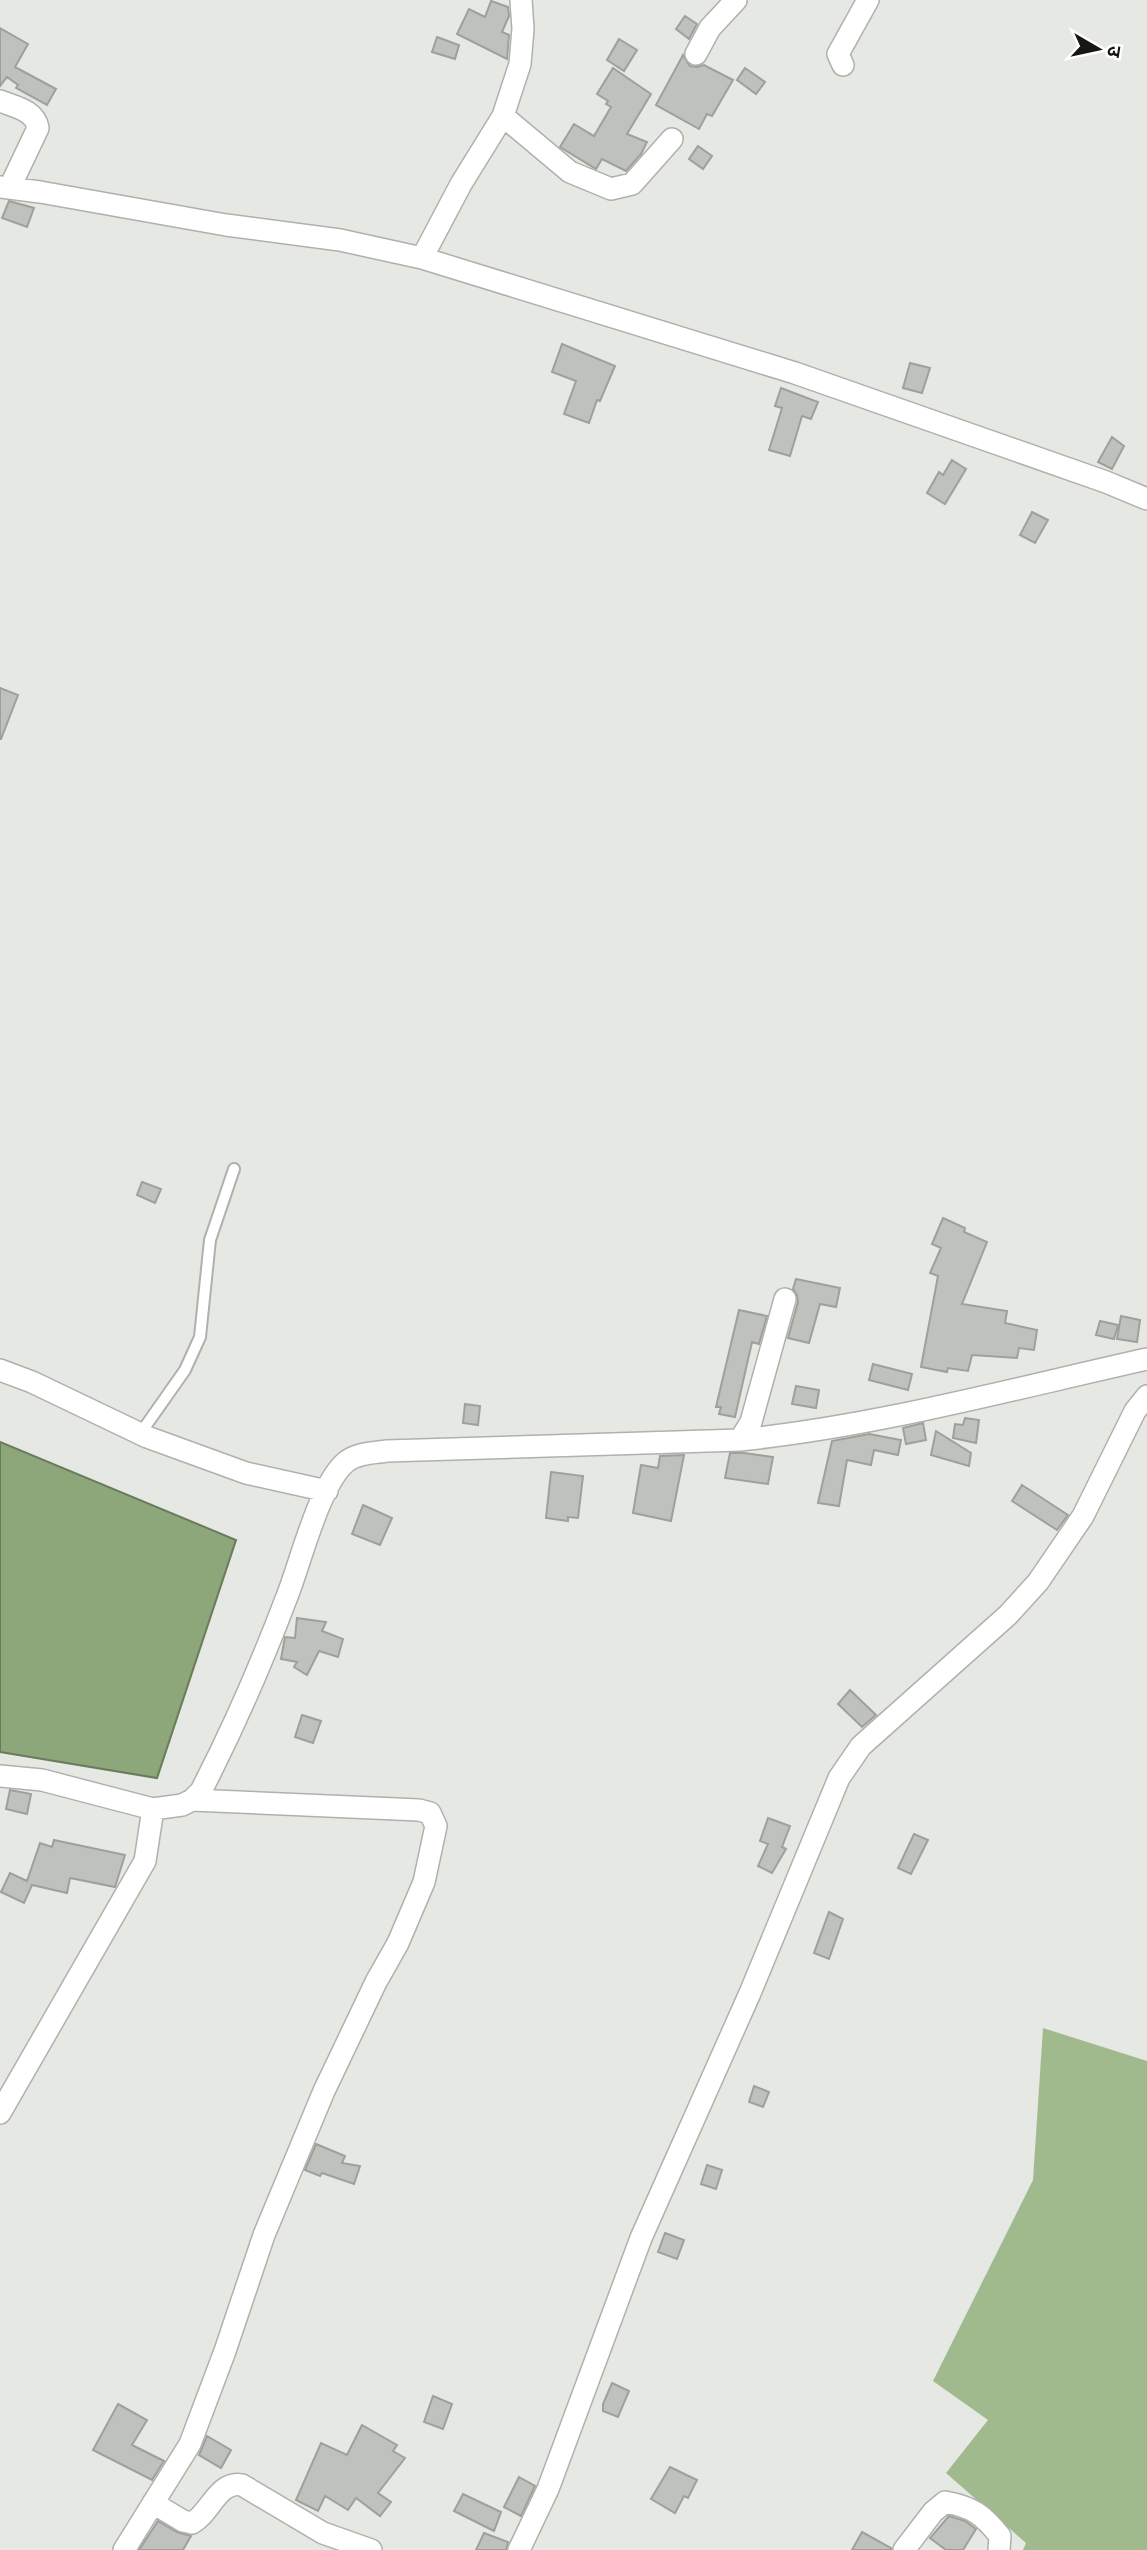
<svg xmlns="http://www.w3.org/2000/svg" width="1147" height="2550" font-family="Figtree,'Noto Sans Devanagari',sans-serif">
  <rect width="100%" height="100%" fill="#e5e8e3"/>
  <path fill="#a0ba8d" d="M1043,2028L1147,2061V2550H1023L1026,2543L946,2473L988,2420L933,2381L1033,2180Z"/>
  <path fill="#8da67a" stroke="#697b5c" stroke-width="2" d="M0,1442L236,1540L157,1778L0,1752Z"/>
  <path fill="#bec1bc" stroke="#9da09b" stroke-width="2" d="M491,1L508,7L509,16L502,32L509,35L507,59L457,34L469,9L485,17Z
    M685,16L697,24L689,39L676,29Z
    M0,28L28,44L15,67L56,89L47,105L16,88L18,85L7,77L0,86Z
    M437,37L459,45L455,59L432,52Z
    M619,39L637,50L624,71L607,60Z
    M683,55L690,66L697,67L704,65L733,80L712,116L707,114L699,129L656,105Z
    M613,68L651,94L627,134L647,142L641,154L626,171L602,159L596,169L560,147L574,124L594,136L611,107L606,104L608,101L597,94Z
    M745,68L765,82L756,94L737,80Z
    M698,146L712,156L703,169L689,159Z
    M9,201L34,208L27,227L2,218Z
    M562,344L615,366L600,401L597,400L589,423L564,414L576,381L552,372Z
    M910,363L930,368L922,393L903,388Z
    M781,388L818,402L811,419L802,416L790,456L769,450L782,408L775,406Z
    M1112,437L1124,446L1112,469L1098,462Z
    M952,460L966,469L945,504L927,493L939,472L943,475Z
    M1032,512L1048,520L1035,543L1020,535Z
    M0,688L18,695L1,739H0Z
    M142,1182L161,1189L155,1203L137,1195Z
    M943,1218L965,1228L964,1232L987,1242L962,1304L1007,1311L1005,1323L1037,1330L1034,1350L1019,1348L1017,1358L972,1355L968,1371L948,1368L947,1372L921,1367L938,1276L930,1273L941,1248L932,1244Z
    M796,1279L840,1288L836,1307L820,1304L809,1343L788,1338L798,1302L797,1295L793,1289Z
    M739,1310L767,1316L759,1344L752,1342L735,1417L719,1414L721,1407H716Z
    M1121,1316L1140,1320L1137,1342L1117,1339Z
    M1100,1321L1118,1325L1114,1339L1096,1335Z
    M873,1364L912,1374L908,1390L869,1380Z
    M796,1386L819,1390L816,1408L792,1404Z
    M465,1404L480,1406L478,1425L463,1423Z
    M965,1418L979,1420L976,1443L953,1438L955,1424L963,1425Z
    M923,1423L926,1440L906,1444L903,1428Z
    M936,1431L971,1453L969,1466L931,1455Z
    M869,1434L901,1440L898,1455L874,1450L871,1465L847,1460L839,1506L818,1503L832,1441Z
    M730,1453H744L773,1457L768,1484L725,1478Z
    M684,1455L671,1521L633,1513L641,1465L658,1468L660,1456Z
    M551,1472L583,1476L578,1518L568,1517V1521L546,1518Z
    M1022,1485L1068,1515L1057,1530L1012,1501Z
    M363,1505L392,1518L380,1545L352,1534Z
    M297,1618L326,1622L322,1631L343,1639L338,1657L319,1651L307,1675L294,1667L297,1662L281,1659L285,1637L295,1638Z
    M850,1690L876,1715L862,1727L838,1704Z
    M302,1715L321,1721L313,1743L295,1737Z
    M10,1790L31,1794L27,1814L6,1809Z
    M768,1818L790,1826L782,1847L786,1849L772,1873L758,1866L768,1844L760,1841Z
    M914,1834L928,1840L911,1874L898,1868Z
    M54,1840L125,1855L115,1887L70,1878L67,1893L32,1885L24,1903L1,1892L10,1873L27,1881L40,1843L52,1847Z
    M829,1912L843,1919L829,1959L814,1953Z
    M754,2086L769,2092L763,2107L749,2102Z
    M316,2144L345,2156L342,2163L360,2166L354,2184L322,2173L320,2176L305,2170Z
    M707,2165L722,2170L716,2189L701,2184Z
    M665,2233L684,2240L677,2259L658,2252Z
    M612,2383L629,2391L618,2417L603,2411V2404Z
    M433,2396L452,2404L443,2429L424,2422Z
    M118,2404L147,2420L132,2445L164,2461L152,2480L93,2450Z
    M362,2425L397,2445L393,2451L405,2458L378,2493L391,2502L380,2516L356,2498L348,2510L325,2496L318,2511L296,2500L321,2443L347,2455Z
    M207,2436L231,2450L221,2468L199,2455Z
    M670,2467L697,2480L688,2498L684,2496L675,2513L651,2499Z
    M519,2477L535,2486L521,2516L504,2507Z
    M463,2494L501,2512L494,2531L454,2511Z
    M949,2516L965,2521L976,2529L963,2550H946L930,2538Z
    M158,2521L177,2532L191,2536L183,2550H139Z
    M862,2532L891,2548V2550H852Z
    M484,2533L508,2542L506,2550H476Z"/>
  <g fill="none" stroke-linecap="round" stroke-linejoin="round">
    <defs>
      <path id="lane" d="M140,1434L185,1370L200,1337L210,1240L234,1169"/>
      <path id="street" d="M696,54L710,28L736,0
        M843,65L838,54L868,0
        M0,101C15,107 35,110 38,128L10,187
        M503,116L570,172L611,189L632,184L672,139
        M0,187L40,192L226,225L340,240L422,258L795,373L1106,482L1147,499
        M422,258L461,184L503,116L520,64L523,29L521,0
        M0,1370L32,1382L147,1437L246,1473L327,1491
        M740,1440L751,1422L785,1299
        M0,1776L42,1780L153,1809L182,1805L192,1800L201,1791C233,1729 261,1665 286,1599C300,1565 319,1484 346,1462C357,1453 373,1453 387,1451L740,1440C877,1426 1012,1389 1147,1359
        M0,2113L145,1861L153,1809
        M153,2503L183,2521L192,2523C210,2514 218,2480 242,2485L323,2533L371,2550
        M124,2550L190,2444L225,2351L264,2235L324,2091L376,1982L398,1943L424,1882L436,1826L430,1813L419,1810L192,1800
        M519,2550L548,2489L641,2238L750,1993L839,1778L861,1746L1008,1615L1038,1582L1083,1516L1135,1411L1147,1396
        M904,2550L933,2512L945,2502C973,2507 983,2515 1000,2536L999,2550"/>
    </defs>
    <use href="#lane" stroke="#afb1ad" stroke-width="14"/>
    <use href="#street" stroke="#afb1ad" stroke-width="24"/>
    <use href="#lane" stroke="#fff" stroke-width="10"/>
    <use href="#street" stroke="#fff" stroke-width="21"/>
  </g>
  <g transform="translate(1098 49) rotate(99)" stroke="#ffffff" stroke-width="5" paint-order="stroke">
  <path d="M0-5L12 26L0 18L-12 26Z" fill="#161715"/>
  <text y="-10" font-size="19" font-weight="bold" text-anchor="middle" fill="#161715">उ</text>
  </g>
</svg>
